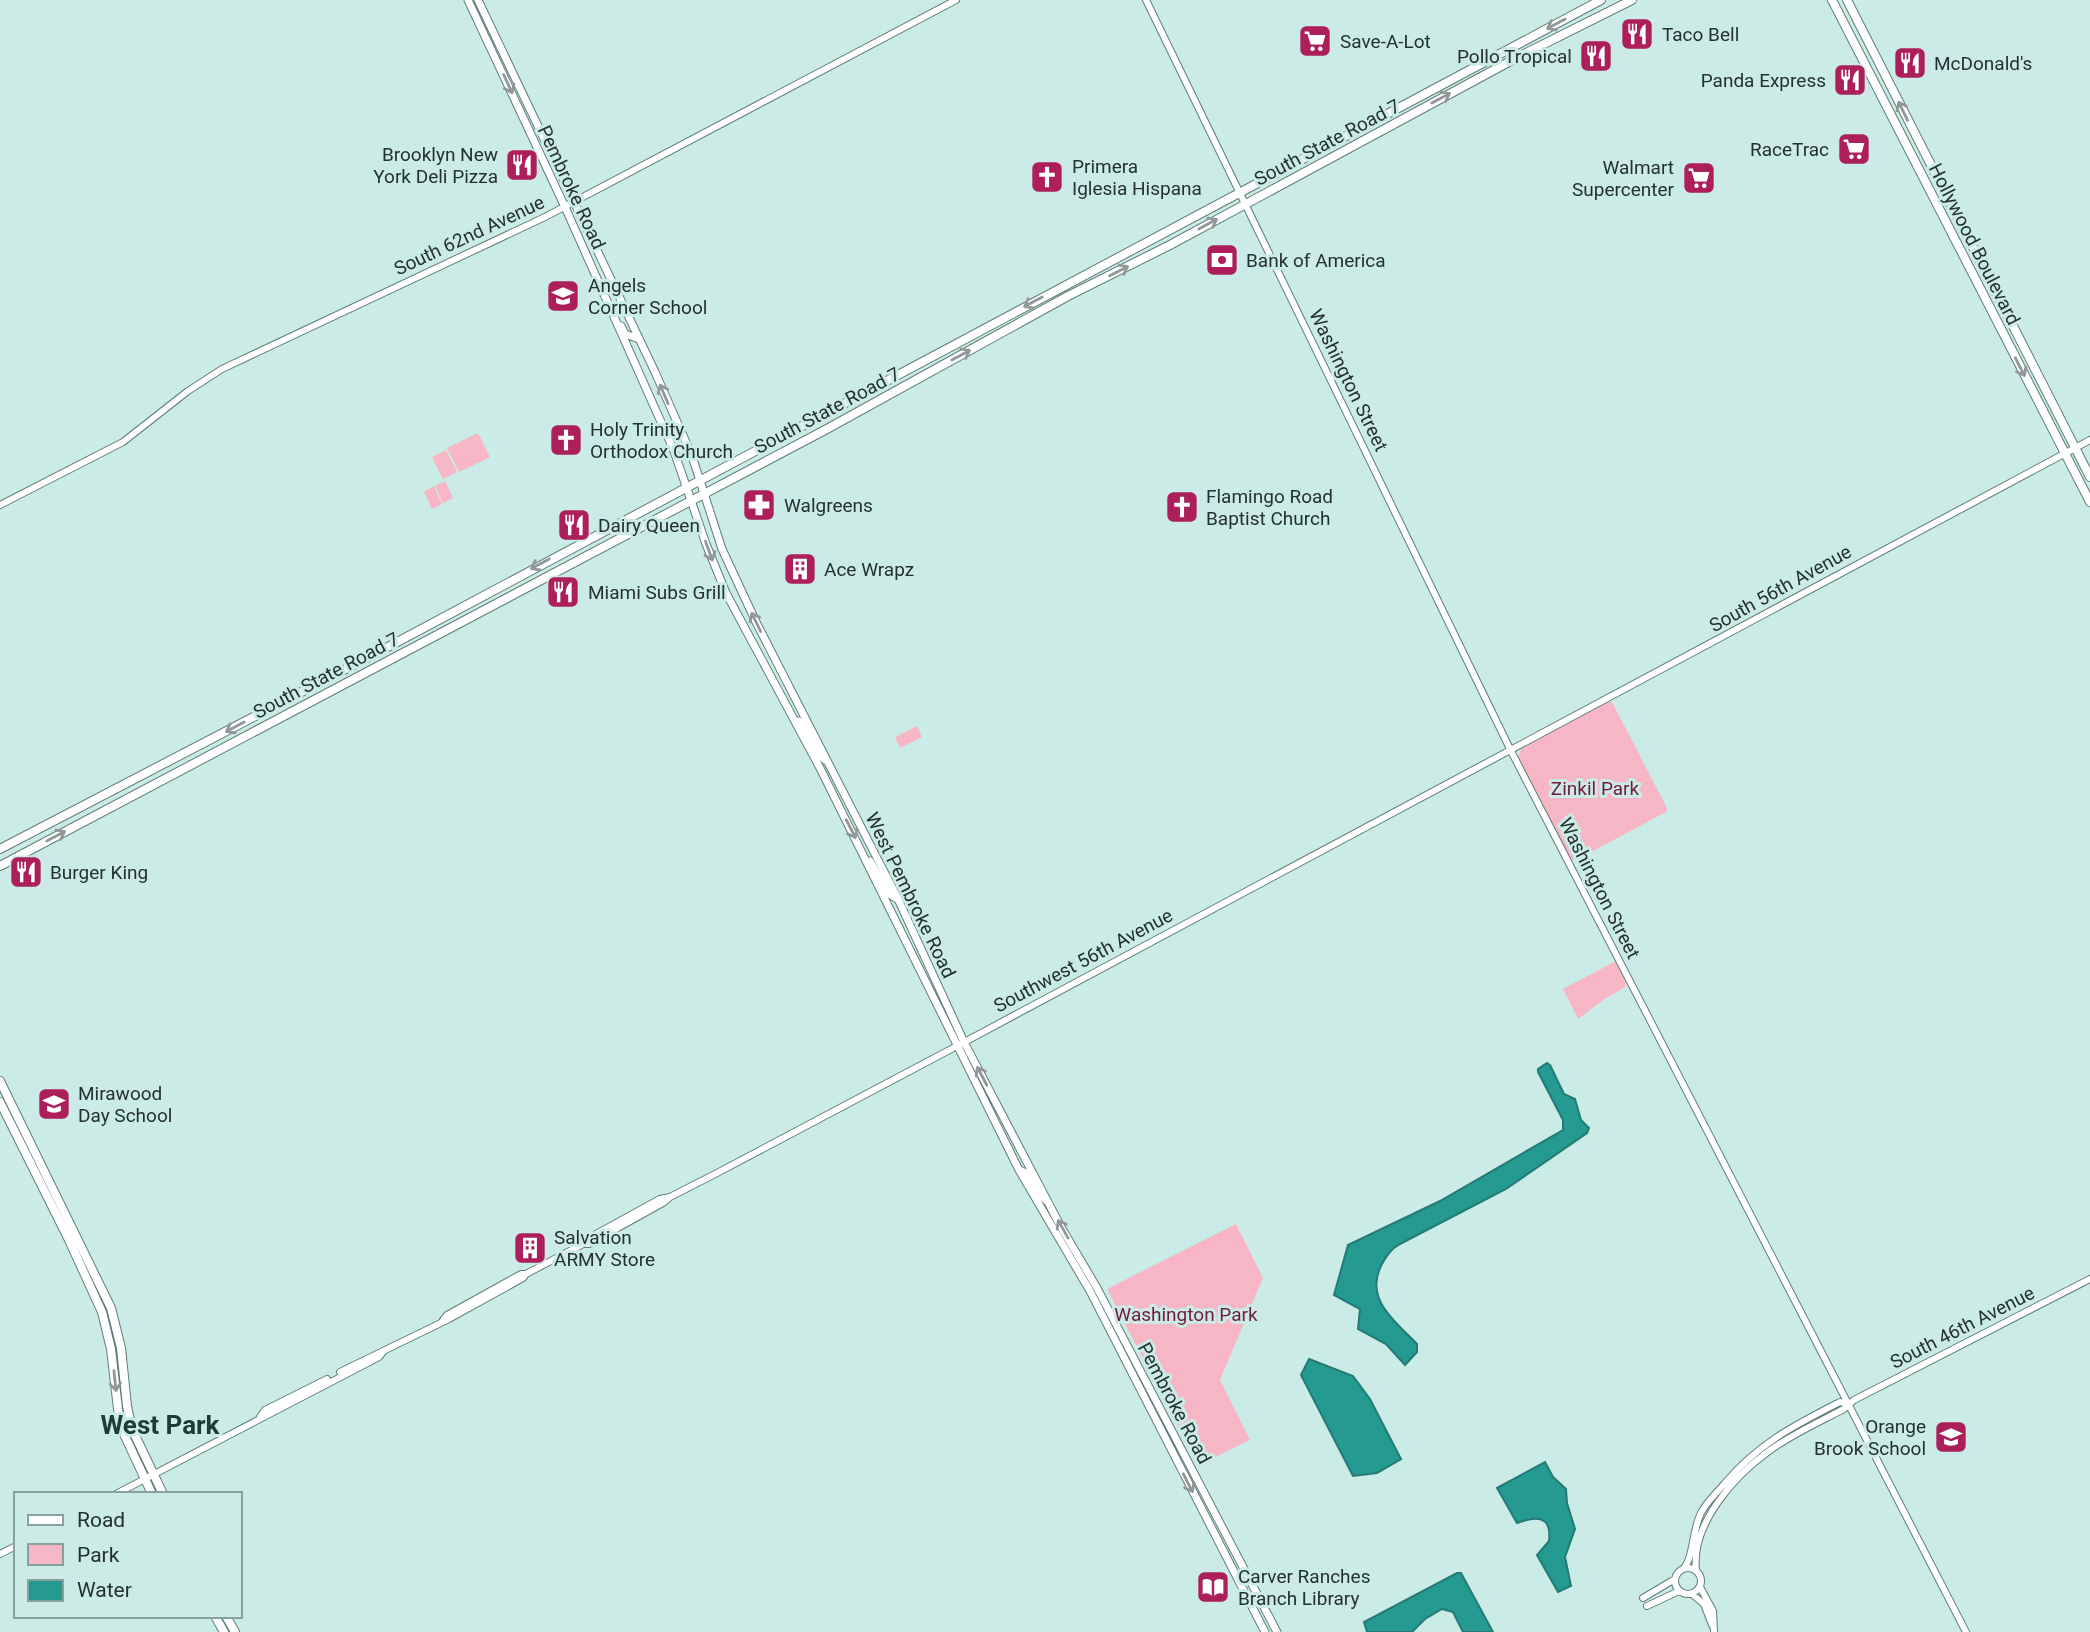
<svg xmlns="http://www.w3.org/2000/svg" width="2090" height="1632" font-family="Roboto,sans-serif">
  <rect width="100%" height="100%" fill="#cbebe7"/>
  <path fill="#f7b6c6" d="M478,433L490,457L459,472L447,448Z
    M446,450L457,472L443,479L432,457Z
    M445,481L453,498L443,503L435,486Z
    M434,486L442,504L432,509L424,492Z
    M1606,701L1612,702L1667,808L1666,812L1576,860H1570L1518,757L1521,749Z
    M917,726L922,737L900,748L895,737Z
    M1616,961L1626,980L1625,987L1603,1000L1578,1019L1563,989Z
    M1236,1224L1263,1278L1220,1380L1250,1440L1198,1465L1107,1289Z"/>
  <path fill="#249a91" stroke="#247a74" stroke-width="2" d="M1547,1063L1550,1065L1564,1094L1575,1099L1581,1120L1589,1128L1587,1133L1506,1189L1400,1244C1391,1249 1387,1255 1382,1264C1363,1299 1396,1322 1417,1344V1352L1405,1365L1386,1344L1358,1329L1360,1309L1334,1295L1348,1245L1440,1201L1563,1130V1120L1538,1072V1069Z
    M1309,1359L1353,1376L1370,1399L1401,1459L1377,1473L1353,1476L1301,1375Z
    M1545,1462L1553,1477L1566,1489L1567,1503L1575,1529L1565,1557L1571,1586L1558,1592L1537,1555L1549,1541C1552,1515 1536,1516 1517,1523L1497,1488Z
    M1457,1573H1461L1493,1632H1463L1453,1612L1442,1609L1425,1619L1412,1632H1367L1364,1622Z"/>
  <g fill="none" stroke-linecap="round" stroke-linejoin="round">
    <defs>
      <path id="tertiary" d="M1146,0L1511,751L1966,1632
        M0,505L123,442L188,391L222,369L545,217L956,0
        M583,1244L587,1239L660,1199L670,1197L719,1172L957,1046L2090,440
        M443,1320L447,1315L521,1274H526L583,1244H589L663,1203L669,1198
        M340,1372L449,1319L523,1278L526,1274
        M260,1417L265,1410L327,1379
        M116,1494L379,1357L383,1352
        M0,1554L16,1546
        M1675 1581a13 13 0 1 1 26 0a13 13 0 1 1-26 0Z
        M1683,1569C1694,1558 1692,1530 1701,1513C1707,1501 1717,1493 1725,1483C1759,1443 1795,1425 1840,1402L1848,1404
        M1696,1570C1691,1524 1734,1476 1769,1451C1792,1434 1819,1422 1844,1409L1854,1400L2090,1279
        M1700,1587L1713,1611L1714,1632
        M1692,1594L1704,1604L1712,1625
        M1643,1598L1675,1579
        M1647,1606L1679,1591"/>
      <path id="secondary" d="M468,0L565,207L674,451L706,544L726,593L820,768L1019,1170L1090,1291L1265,1632
        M478,0L655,372L692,456L722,549L756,622L898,899L964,1042L1061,1227L1097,1288L1277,1632
        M621,326L625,334L639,339
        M799,721L818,754L825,760
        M870,861L888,893L897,899
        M1019,1170C1034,1174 1036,1194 1048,1202"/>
      <path id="primary" d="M0,849L386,648L1601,0
        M0,866L825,430L1068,296L1170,245L1518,57L1632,0
        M0,1081L111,1308L121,1348L127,1406L132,1429L163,1494
        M0,1102L69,1240L102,1312L111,1349L118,1409L123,1432L152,1494
        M215,1616L224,1632
        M226,1616L235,1632"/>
      <path id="trunk" d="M1832,0L2090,502
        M1847,0L2090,477"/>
    </defs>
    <use href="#tertiary" stroke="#5f7d79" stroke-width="8"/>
    <use href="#secondary" stroke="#5f7d79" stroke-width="9"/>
    <use href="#primary" stroke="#5f7d79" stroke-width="10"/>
    <use href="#trunk" stroke="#5f7d79" stroke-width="10"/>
    <use href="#tertiary" stroke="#fff" stroke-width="6"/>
    <use href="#secondary" stroke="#fff" stroke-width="7"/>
    <use href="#primary" stroke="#fff" stroke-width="8"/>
    <use href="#trunk" stroke="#fff" stroke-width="8"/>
  </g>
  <defs><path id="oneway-shaft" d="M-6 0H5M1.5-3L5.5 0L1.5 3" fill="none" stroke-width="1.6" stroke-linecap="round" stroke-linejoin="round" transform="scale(1.75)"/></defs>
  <g stroke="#929897">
    <use href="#oneway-shaft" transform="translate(1556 24) rotate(152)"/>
    <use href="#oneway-shaft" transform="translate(508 84) rotate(65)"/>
    <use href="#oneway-shaft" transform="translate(1441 98) rotate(-28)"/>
    <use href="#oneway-shaft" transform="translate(1903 111) rotate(-116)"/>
    <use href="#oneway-shaft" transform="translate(1208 224) rotate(-29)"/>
    <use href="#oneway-shaft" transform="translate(1119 271) rotate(-27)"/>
    <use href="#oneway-shaft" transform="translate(1033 302) rotate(152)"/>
    <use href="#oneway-shaft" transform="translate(961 355) rotate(-28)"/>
    <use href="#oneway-shaft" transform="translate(2020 367) rotate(63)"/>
    <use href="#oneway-shaft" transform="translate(664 394) rotate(-113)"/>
    <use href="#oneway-shaft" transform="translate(709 551) rotate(70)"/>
    <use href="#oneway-shaft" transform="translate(540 564) rotate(152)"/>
    <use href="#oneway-shaft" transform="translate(756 622) rotate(-116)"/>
    <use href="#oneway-shaft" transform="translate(235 727) rotate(152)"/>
    <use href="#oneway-shaft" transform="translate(851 829) rotate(63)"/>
    <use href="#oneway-shaft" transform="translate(56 836) rotate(-28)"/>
    <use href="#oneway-shaft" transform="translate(982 1076) rotate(-118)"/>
    <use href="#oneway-shaft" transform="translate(1063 1229) rotate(-119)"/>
    <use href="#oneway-shaft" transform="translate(115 1381) rotate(84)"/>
    <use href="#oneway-shaft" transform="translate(1188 1483) rotate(63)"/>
  </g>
  <defs>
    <symbol id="restaurant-square" viewBox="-11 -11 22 22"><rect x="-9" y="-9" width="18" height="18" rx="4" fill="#ad1f5b" stroke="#cbebe7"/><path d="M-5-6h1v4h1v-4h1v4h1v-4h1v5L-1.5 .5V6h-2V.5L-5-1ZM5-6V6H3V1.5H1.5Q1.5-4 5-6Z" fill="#fff"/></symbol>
    <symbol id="supermarket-square" viewBox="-11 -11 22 22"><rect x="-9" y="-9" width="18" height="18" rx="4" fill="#ad1f5b" stroke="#cbebe7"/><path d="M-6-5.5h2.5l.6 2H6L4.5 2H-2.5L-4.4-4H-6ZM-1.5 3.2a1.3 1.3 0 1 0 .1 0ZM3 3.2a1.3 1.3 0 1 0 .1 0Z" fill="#fff"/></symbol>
    <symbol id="church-square" viewBox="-11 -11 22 22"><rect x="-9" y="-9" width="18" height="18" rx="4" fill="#ad1f5b" stroke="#cbebe7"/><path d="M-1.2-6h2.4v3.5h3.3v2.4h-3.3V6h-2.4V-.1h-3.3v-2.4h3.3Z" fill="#fff"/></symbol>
    <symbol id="bank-square" viewBox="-11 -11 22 22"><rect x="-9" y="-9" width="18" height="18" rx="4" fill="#ad1f5b" stroke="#cbebe7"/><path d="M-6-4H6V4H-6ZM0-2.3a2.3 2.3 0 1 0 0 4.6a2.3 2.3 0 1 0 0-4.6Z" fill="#fff"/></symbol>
    <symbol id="school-square" viewBox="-11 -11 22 22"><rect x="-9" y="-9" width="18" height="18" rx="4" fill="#ad1f5b" stroke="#cbebe7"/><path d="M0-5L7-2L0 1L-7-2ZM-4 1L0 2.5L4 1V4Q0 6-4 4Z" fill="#fff"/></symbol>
    <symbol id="pharmacy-square" viewBox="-11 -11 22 22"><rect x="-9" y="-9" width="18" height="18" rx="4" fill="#ad1f5b" stroke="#cbebe7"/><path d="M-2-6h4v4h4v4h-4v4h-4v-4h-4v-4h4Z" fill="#fff"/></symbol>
    <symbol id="building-square" viewBox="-11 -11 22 22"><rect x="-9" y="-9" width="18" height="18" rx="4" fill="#ad1f5b" stroke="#cbebe7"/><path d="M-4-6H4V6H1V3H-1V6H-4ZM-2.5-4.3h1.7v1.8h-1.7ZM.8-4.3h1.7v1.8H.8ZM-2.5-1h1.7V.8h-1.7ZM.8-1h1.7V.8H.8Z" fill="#fff"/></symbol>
    <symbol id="library-square" viewBox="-11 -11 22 22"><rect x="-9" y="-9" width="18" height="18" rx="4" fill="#ad1f5b" stroke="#cbebe7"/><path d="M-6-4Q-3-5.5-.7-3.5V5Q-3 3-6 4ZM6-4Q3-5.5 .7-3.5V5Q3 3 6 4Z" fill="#fff"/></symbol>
  </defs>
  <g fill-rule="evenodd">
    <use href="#restaurant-square" x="1618" y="15" width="38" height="38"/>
    <use href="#supermarket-square" x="1296" y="22" width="38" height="38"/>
    <use href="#restaurant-square" x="1577" y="37" width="38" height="38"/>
    <use href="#restaurant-square" x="1891" y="44" width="38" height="38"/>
    <use href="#restaurant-square" x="1831" y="61" width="38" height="38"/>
    <use href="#supermarket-square" x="1835" y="130" width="38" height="38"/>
    <use href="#restaurant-square" x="503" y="146" width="38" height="38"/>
    <use href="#church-square" x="1028" y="158" width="38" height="38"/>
    <use href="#supermarket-square" x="1680" y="159" width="38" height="38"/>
    <use href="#bank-square" x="1203" y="241" width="38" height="38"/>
    <use href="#school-square" x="544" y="277" width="38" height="38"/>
    <use href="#church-square" x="547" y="421" width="38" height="38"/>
    <use href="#pharmacy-square" x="740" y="486" width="38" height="38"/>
    <use href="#church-square" x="1163" y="488" width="38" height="38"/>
    <use href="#restaurant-square" x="555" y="506" width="38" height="38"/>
    <use href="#building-square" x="781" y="550" width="38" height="38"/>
    <use href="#restaurant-square" x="544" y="573" width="38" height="38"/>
    <use href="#restaurant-square" x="7" y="853" width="38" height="38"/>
    <use href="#school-square" x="35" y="1085" width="38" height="38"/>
    <use href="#building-square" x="511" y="1229" width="38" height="38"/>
    <use href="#school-square" x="1932" y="1418" width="38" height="38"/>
    <use href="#library-square" x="1194" y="1568" width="38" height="38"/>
  </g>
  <g text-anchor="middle" stroke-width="6" stroke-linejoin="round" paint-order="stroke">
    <g font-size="19" fill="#25312f" stroke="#cbebe7" text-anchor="start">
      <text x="1662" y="41">Taco Bell</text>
      <text x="1340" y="48">Save-A-Lot</text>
      <text x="1572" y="63" text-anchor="end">Pollo Tropical</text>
      <text x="1934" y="70">McDonald's</text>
      <text x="1826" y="87" text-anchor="end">Panda Express</text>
      <text x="1829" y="156" text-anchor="end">RaceTrac</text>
      <text x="498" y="161" text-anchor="end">Brooklyn New<tspan x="498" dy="22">York Deli Pizza</tspan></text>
      <text x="1072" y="173">Primera<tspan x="1072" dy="22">Iglesia Hispana</tspan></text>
      <text x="1674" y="174" text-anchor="end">Walmart<tspan x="1674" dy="22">Supercenter</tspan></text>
      <text x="1246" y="267">Bank of America</text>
      <text x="588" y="292">Angels<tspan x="588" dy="22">Corner School</tspan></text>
      <text x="590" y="436">Holy Trinity<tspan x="590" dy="22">Orthodox Church</tspan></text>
      <text x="1206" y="503">Flamingo Road<tspan x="1206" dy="22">Baptist Church</tspan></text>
      <text x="784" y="512">Walgreens</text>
      <text x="598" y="532">Dairy Queen</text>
      <text x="824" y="576">Ace Wrapz</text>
      <text x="588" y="599">Miami Subs Grill</text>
      <text x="50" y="879">Burger King</text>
      <text x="78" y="1100">Mirawood<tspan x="78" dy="22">Day School</tspan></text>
      <text x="554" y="1244">Salvation<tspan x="554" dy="22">ARMY Store</tspan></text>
      <text x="1926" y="1433" text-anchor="end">Orange<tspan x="1926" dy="22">Brook School</tspan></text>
      <text x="1238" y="1583">Carver Ranches<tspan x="1238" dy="22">Branch Library</tspan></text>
    </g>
    <g font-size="19" fill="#25312f" stroke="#cbebe7">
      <text transform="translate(1327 142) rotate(-28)" y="7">South State Road 7</text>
      <text transform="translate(572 187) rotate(65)" y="7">Pembroke Road</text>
      <text transform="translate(469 235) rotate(-25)" y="7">South 62nd Avenue</text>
      <text transform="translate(1975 244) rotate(63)" y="7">Hollywood Boulevard</text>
      <text transform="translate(1349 380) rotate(64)" y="7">Washington Street</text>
      <text transform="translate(827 410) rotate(-28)" y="7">South State Road 7</text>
      <text transform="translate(1780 588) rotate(-29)" y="7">South 56th Avenue</text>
      <text transform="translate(326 675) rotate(-28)" y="7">South State Road 7</text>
      <text transform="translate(1600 888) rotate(63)" y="7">Washington Street</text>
      <text transform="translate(911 895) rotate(64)" y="7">West Pembroke Road</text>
      <text transform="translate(1083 960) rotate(-28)" y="7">Southwest 56th Avenue</text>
      <text transform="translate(1962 1327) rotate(-27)" y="7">South 46th Avenue</text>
      <text transform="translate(1175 1403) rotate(62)" y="7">Pembroke Road</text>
    </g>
    <g font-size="19" fill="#731b3d" stroke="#cbebe7">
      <text x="1595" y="795">Zinkil Park</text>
      <text x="1186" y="1321">Washington Park</text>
    </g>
    <g font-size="26" font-weight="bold" fill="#1f3b38" stroke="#cbebe7">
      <text x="160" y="1434">West Park</text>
    </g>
  </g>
  <rect x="14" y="1492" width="228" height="126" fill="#cbebe7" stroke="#89a19d" stroke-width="2"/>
  <rect x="28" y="1515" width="35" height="10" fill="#ffffff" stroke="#89a19d" stroke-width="2"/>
  <text x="77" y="1527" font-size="21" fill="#25312f">Road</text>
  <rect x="28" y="1544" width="35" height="21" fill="#f7b6c6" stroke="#89a19d" stroke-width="2"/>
  <text x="77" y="1562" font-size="21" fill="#25312f">Park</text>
  <rect x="28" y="1580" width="35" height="21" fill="#249a91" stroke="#89a19d" stroke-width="2"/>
  <text x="77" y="1597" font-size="21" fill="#25312f">Water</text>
</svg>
